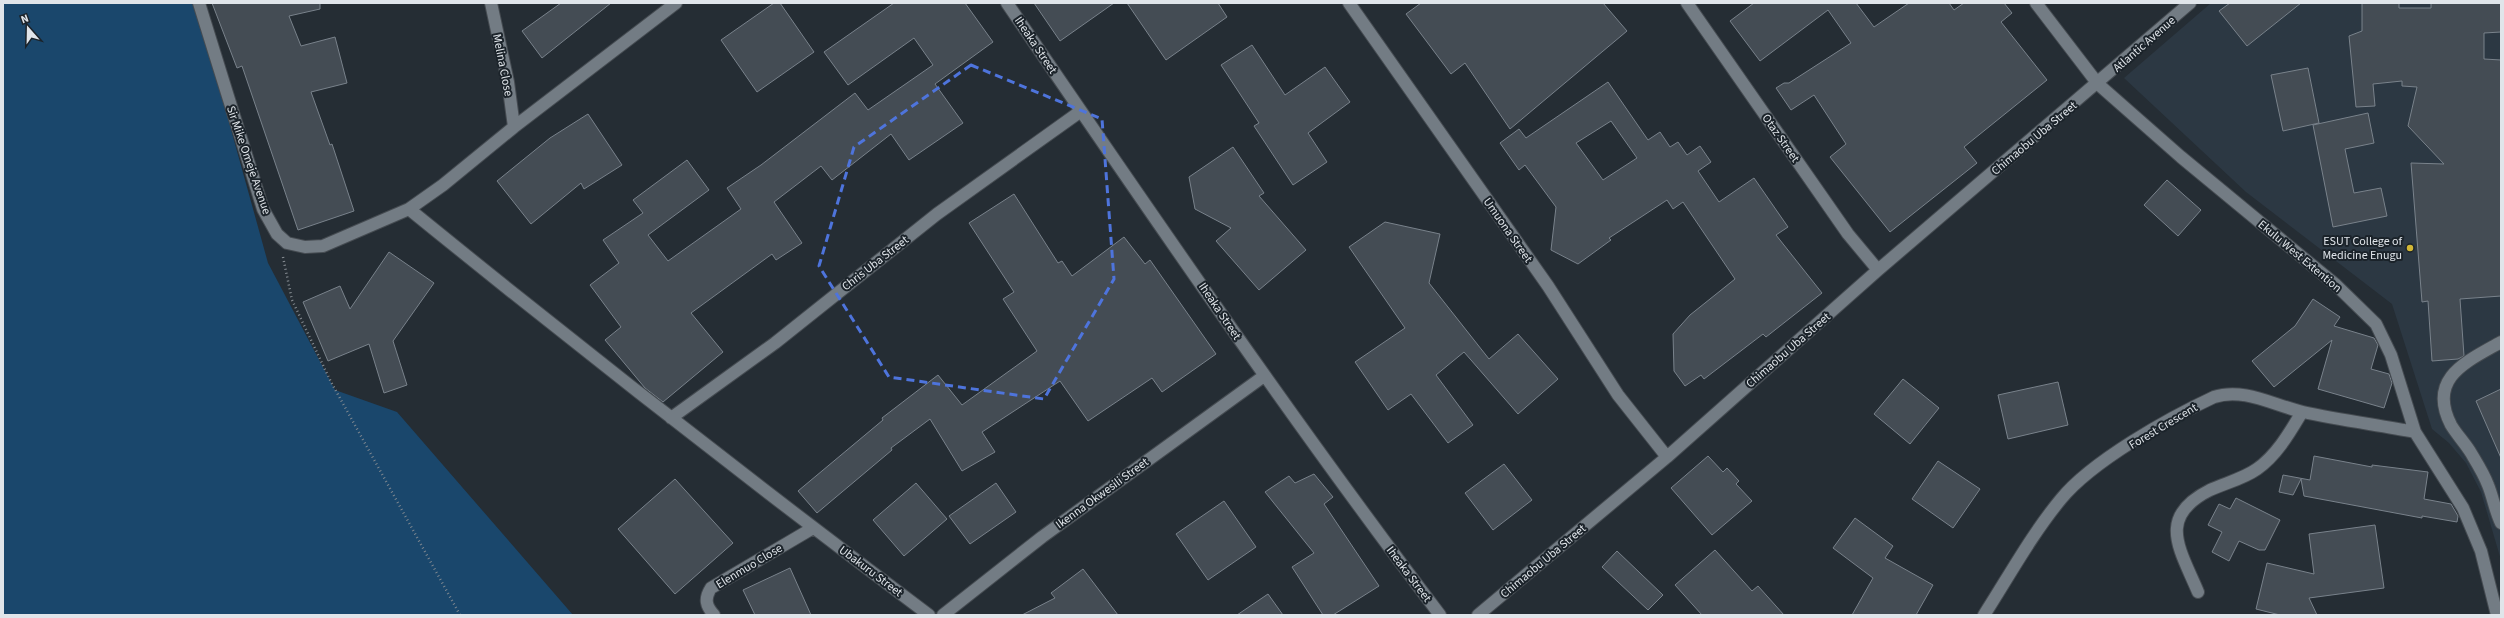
<svg xmlns="http://www.w3.org/2000/svg" width="2504" height="618" font-family="'Source Sans 3',sans-serif">
  <rect width="100%" height="100%" fill="#252d34"/>
  <path fill="#2c3843" d="M2211,3H2501V560L2481,492L2466,463L2449,443L2432,429L2392,304L2246,192L2124,78Z"/>
  <path fill="#1a476c" d="M3,3H196L268,263L335,390L397,412L573,615H3Z"/>
  <path fill="#444c54" stroke="#79828b" fill-rule="evenodd" d="M212,3H320V9L289,16L301,46L335,37L347,83L311,92L330,145L332,144L354,211L298,230L242,66L237,68Z
    M561,3H611L542,58L522,31Z
    M774,3H780L814,52L757,92L721,40Z
    M894,3H965L993,42L935,84L963,123L909,160L891,134L832,180L821,166L774,202L802,243L776,260L772,254L691,313L723,352L663,402L645,388L605,340L621,327L590,285L619,263L603,240L643,213L633,200L687,160L709,190L648,235L668,261L741,209L727,188L761,165L855,93L868,110L933,65L914,38L848,85L824,52Z
    M1034,3H1114L1060,41Z
    M1127,3H1218L1227,17L1166,60Z
    M1421,3H1603L1627,31L1510,129L1465,63L1451,74L1406,14Z
    M1754,3H1856L1874,27L1909,3H1949L1954,10L1964,3H2004L2012,13L2001,22L2047,80L1964,147L1977,163L1890,232L1830,157L1846,144L1814,95L1791,110L1776,88L1784,83H1789L1851,43L1828,10L1760,61L1730,21Z
    M2230,3H2301L2247,46L2219,11Z
    M2362,3H2399V8H2431V3H2501V32L2484,33V59L2501,60V296L2460,299L2464,356L2458,359L2432,361L2428,301L2422,302L2411,163L2444,164L2408,126L2417,87L2402,86V81L2373,84L2375,106L2356,107L2349,36L2362,31Z
    M1252,45L1285,95L1325,67L1350,102L1308,133L1327,162L1293,185L1254,126L1259,123L1221,65Z
    M2308,68L2319,123L2283,131L2271,75Z
    M1608,82L1648,140L1660,132L1670,147L1678,142L1687,155L1700,146L1711,162L1698,171L1719,202L1754,178L1788,227L1776,235L1822,293L1766,337L1763,334L1704,379L1701,375L1685,386L1674,371L1673,334L1690,315L1735,279L1683,202L1673,209L1667,200L1609,238L1611,240L1578,264L1551,250L1556,207L1525,165L1519,170L1500,143L1519,129L1526,138ZM1611,121L1637,158L1603,180L1576,143Z
    M2368,113L2374,143L2345,149L2354,193L2381,188L2387,216L2333,227L2313,125Z
    M588,114L622,165L584,189L581,183L531,224L497,181L550,138Z
    M1233,147L1264,193L1259,196L1306,250L1259,290L1216,241L1231,228L1195,209L1189,177Z
    M2167,180L2201,210L2178,236L2144,205Z
    M1014,194L1058,263L1062,261L1072,276L1124,237L1145,264L1150,260L1216,354L1162,392L1152,378L1088,421L1060,381L982,432L995,452L962,471L930,419L891,448L892,450L817,513L798,491L883,420L882,418L938,375L962,405L1037,351L1003,299L1014,292L969,223Z
    M1385,222L1440,234L1429,283L1489,359L1518,334L1558,379L1518,414L1464,352L1436,375L1473,425L1448,443L1411,394L1388,410L1355,362L1405,328L1349,247Z
    M389,252L434,283L393,341L407,385L384,393L369,344L328,361L303,302L340,286L350,309Z
    M2313,299L2340,317L2334,326L2374,338L2378,345L2371,369L2389,374L2392,383L2384,408L2318,389L2332,340L2274,387L2252,361L2295,326Z
    M1903,379L1939,408L1910,444L1874,414Z
    M2058,382L2068,425L2008,439L1998,395Z
    M2501,389V458L2476,401Z
    M1708,456L1723,472L1727,468L1739,481L1736,484L1752,501L1712,535L1671,488Z
    M2314,456L2372,467V465L2428,472L2424,499L2451,504L2458,516L2457,522L2422,516V518L2304,496L2301,479L2293,495L2279,492L2283,475L2310,480Z
    M1938,461L1980,489L1953,528L1912,499Z
    M1504,464L1532,500L1493,530L1465,493Z
    M1314,474L1333,497L1324,504L1379,586L1333,615H1323L1292,567L1314,553L1265,492L1289,476L1295,483Z
    M675,479L733,543L675,594L618,529Z
    M916,483L947,519L904,556L873,520Z
    M996,483L1016,512L970,544L949,516Z
    M2236,498L2280,520L2265,550H2259L2239,541L2229,561L2212,552L2222,532L2208,525L2219,504L2230,509Z
    M1224,501L1256,547L1208,580L1176,534Z
    M1855,518L1893,546L1885,558L1933,585L1916,615H1852L1873,578L1833,548Z
    M2375,525L2384,588L2309,598L2317,615H2280L2256,609L2267,563L2314,574L2309,534Z
    M1715,550L1752,591L1758,586L1784,615H1702L1675,585Z
    M1617,551L1663,595L1648,610L1602,567Z
    M790,568L811,615H755L743,590Z
    M1083,569L1118,615H1022L1055,598L1051,593Z
    M1268,594L1283,615H1237Z"/>
  <g fill="none" stroke-linecap="round" stroke-linejoin="round">
    <defs>
      <path id="minor" d="M199,3L263,209L277,234L287,243L305,247L323,246L409,209L443,185L514,127L676,3
        M491,3L508,82L514,127
        M1007,3C1148,209 1289,416 1440,615
        M1349,3L1548,286L1618,395L1667,457
        M1687,3L1848,234L1878,270
        M2036,3L2098,84L2181,157L2336,285L2376,324L2391,355L2415,432L2463,508L2481,551L2497,615
        M409,209C580,348 753,483 929,615
        M2501,342C2466,362 2427,378 2451,425C2457,435 2465,443 2471,453C2477,463 2484,474 2488,485C2493,497 2495,511 2501,523
        M671,418L775,343L937,214L1081,111
        M2198,592C2180,549 2156,517 2210,490C2225,483 2243,479 2257,469C2277,455 2290,432 2302,412
        M714,615C706,606 704,599 711,588L813,528
        M943,615L1042,537L1264,376
        M1478,615L1667,457L1878,270L2190,3
        M1984,615C2009,576 2032,534 2061,499C2092,461 2169,418 2214,397C2244,387 2275,406 2303,412C2340,420 2378,425 2415,432"/>
    </defs>
    <use href="#minor" stroke="#454b51" stroke-width="14"/>
    <path stroke="#878d93" stroke-width="2.5" stroke-dasharray="1 3" stroke-linecap="butt" d="M283,257L292,300L331,382L460,615"/>
    <use href="#minor" stroke="#737c84" stroke-width="12"/>
  </g>
  <path fill="none" stroke="#4e74dc" stroke-width="3" stroke-dasharray="8 5" stroke-linejoin="round" d="M971,65L1102,119L1114,279L1044,399L889,377L819,266L854,147Z"/>
  <circle fill="#d1b736" stroke="#1b232a" stroke-width="1.5" cx="2410" cy="248" r="4"/>
  <g text-anchor="middle" stroke-width="4" stroke-linejoin="round" paint-order="stroke">
    <g font-size="12" fill="#e0e5ea" stroke="#1b232a">
      <text transform="translate(2144 44) rotate(-41)" y="4">Atlantic Avenue</text>
      <text transform="translate(1036 45) rotate(56)" y="4">Iheaka Street</text>
      <text transform="translate(503 65) rotate(79)" y="4">Melina Close</text>
      <text transform="translate(1781 138) rotate(55)" y="4">Otaz Street</text>
      <text transform="translate(2034 138) rotate(-40)" y="4">Chimaobu Uba Street</text>
      <text transform="translate(249 160) rotate(71)" y="4">Sir Mike Omeje Avenue</text>
      <text transform="translate(1508 230) rotate(55)" y="4">Umuona Street</text>
      <text transform="translate(2300 256) rotate(40)" y="4">Ekulu West Extention</text>
      <text transform="translate(875 263) rotate(-38)" y="4">Chris Uba Street</text>
      <text transform="translate(1220 311) rotate(56)" y="4">Iheaka Street</text>
      <text transform="translate(1788 350) rotate(-41)" y="4">Chimaobu Uba Street</text>
      <text transform="translate(2163 426) rotate(-31)" y="4">Forest Crescent</text>
      <text transform="translate(1102 493) rotate(-36)" y="4">Ikenna Okwesili Street</text>
      <text transform="translate(1543 561) rotate(-40)" y="4">Chimaobu Uba Street</text>
      <text transform="translate(749 566) rotate(-31)" y="4">Elenmuo Close</text>
      <text transform="translate(871 571) rotate(37)" y="4">Ubakuru Street</text>
      <text transform="translate(1409 574) rotate(53)" y="4">Iheaka Street</text>
    </g>
    <g font-size="12" fill="#e0e5ea" stroke="#1b232a" text-anchor="end">
      <text x="2402" y="245">ESUT College of<tspan x="2402" dy="14">Medicine Enugu</tspan></text>
    </g>
  </g>
  <rect width="2504" height="618" fill="none" stroke="#e0e5ea" stroke-width="8"/>
  <g transform="translate(28 28) rotate(340)" stroke="#1b232a" stroke-width="3" paint-order="stroke">
  <path d="M0-3L7 15L0 10L-7 15Z" fill="#e0e5ea"/>
  <text y="-6" font-size="11" font-weight="bold" text-anchor="middle" fill="#e0e5ea">N</text>
  </g>
</svg>
